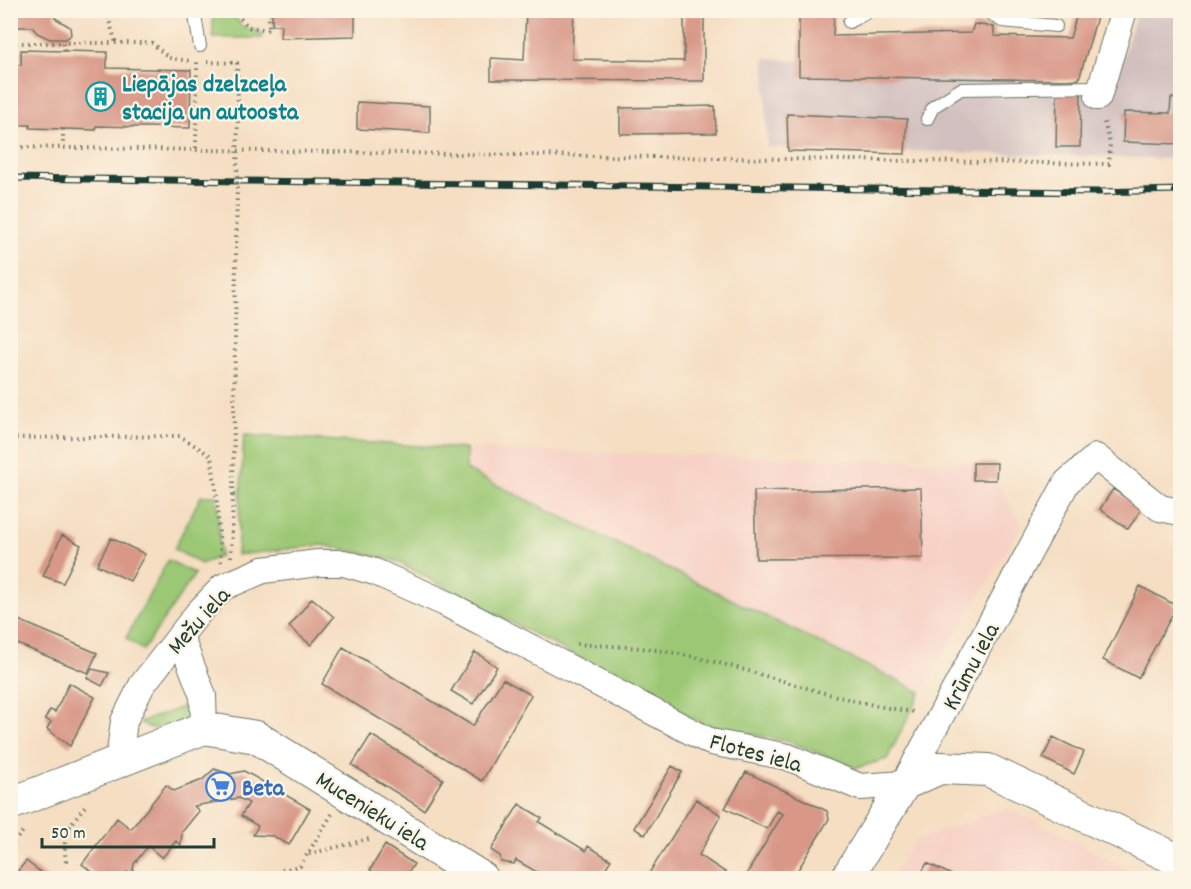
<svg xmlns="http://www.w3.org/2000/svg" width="1191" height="889" font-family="Dekko,sans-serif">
  <rect width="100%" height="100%" fill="#fcf5e5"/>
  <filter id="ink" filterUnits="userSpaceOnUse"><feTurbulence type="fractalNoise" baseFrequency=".0167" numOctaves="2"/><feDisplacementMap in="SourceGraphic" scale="12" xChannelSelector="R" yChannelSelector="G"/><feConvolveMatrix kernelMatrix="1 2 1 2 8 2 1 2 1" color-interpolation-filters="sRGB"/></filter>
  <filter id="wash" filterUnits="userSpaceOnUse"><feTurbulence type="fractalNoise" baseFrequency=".008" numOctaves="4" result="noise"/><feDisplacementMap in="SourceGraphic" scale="24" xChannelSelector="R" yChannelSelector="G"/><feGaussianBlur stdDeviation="1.35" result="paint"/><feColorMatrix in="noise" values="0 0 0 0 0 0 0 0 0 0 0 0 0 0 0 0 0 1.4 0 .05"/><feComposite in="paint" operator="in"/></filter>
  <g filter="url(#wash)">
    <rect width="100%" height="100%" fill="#f5dec2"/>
    <path fill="#f7d1c6" d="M466,449L997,463L996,480L1022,525L921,692L466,470Z
      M1008,807L1144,878H891L914,841Z"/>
    <path fill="#d2bfbf" d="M1137,11H1180V159L767,147L765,58L1114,87Z"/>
    <path fill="#9cc875" stroke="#5e8254" stroke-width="1.5" d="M213,11H230L242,26L262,33V38H213Z
      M244,435L466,449V470L921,692L887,759L856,768L790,742L705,725L394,560L322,545L237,555Z
      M201,496H217L220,556L201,564L174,549Z
      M168,560L195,574L143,650L126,638Z
      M194,703L186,720C168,726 156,735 140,722Z"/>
    <g id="blocks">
      <path fill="#d89787" d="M10,10H56L55,18L70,27L71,35L66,39H50L37,33L32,27H10Z
        M272,10H355V36L280,38L281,25H272Z
        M526,10H574L572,59L684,61V15H704V81L491,80V58L524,60Z
        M799,10H834L833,36L971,33L974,24L994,27V36L1070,38L1077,14L1060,10H1099L1079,79L1067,80L799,76Z
        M21,50L107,52V68L191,70L190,128L96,126V130L30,128V125H10V65H21Z
        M1057,92H1081L1080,147H1056Z
        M1171,98H1180V144L1123,142L1124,112L1170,113Z
        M357,102L430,106V133L357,129Z
        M715,106L716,133L620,134V108Z
        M787,114L907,119L905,154L788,151Z
        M973,463H997L996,480H973Z
        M921,488L923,558L756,559L754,491Z
        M1113,489L1142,509L1128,529L1100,509Z
        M62,535L81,545L63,583L43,576Z
        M111,538L145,554L130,581L97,565Z
        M1140,586L1177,606L1138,678L1103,660Z
        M312,598L334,617L311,645L289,627Z
        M16,619L97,653L88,673L10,641V631Z
        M343,647L473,726L503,679L531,695L482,781L322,684Z
        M475,652L497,667L473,704L451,691Z
        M92,669L109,673L102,686L87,678Z
        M69,683L95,697L70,746L47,729L51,722L45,719L50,710L55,712Z
        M371,735L443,779L424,810L352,765Z
        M1053,737L1084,752L1074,774L1043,758Z
        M672,766L682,772L645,835L634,828Z
        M214,769L230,774L244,771L310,809L289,845L273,836L253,835L258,826L241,816L249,803L239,798L194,806L199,811L182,832L181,845L176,841L162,858L148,846L134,864L132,876L127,872L122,878H100L82,864L117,818L131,829L166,785L174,791L202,780Z
        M746,772L827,811L829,819L793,878H744L783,814L777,811L767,829L725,808Z
        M696,799L721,815L699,855L734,878H692L687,875L685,878H646Z
        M519,804L542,818L539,822L586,851L588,846L611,860L599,878H547L516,860L514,864L501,862L500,856L491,850Z
        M385,845L414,864L405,878H384L370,870Z
        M26,861L48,878H12Z
        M927,863L958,878H919Z"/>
    </g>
  </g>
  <g filter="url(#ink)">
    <use href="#blocks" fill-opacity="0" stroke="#6a7566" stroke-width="1.5"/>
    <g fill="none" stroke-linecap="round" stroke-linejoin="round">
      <defs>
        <path id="service" d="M194,10L200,46
          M986,10L1002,21L1056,26
          M849,22L871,10
          M927,119L933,107L961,89L1101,87"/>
        <path id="minor" d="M1098,97L1124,10
          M180,636L203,696L204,728
          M119,760L124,721L142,685L198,613L223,587L263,570L318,563H344L375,572L445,603L711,742L788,757L860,787L904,784L1067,482L1096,457L1160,508L1180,512"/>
        <path id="tertiary" d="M10,804L204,728L256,737L482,878
          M847,878L904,784L940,768L988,770L1180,861"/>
      </defs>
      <use href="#service" stroke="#6a7566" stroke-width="14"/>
      <use href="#minor" stroke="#6a7566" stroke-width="28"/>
      <use href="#tertiary" stroke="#6a7566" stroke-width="34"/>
      <path stroke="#6a7566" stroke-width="4" stroke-dasharray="1.5 4.5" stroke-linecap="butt" d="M97,10L108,11
        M232,10L249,27L269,30V10
        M106,11L116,43
        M10,43H63
        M64,51L63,43H152L169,58L190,61
        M207,62L237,63L238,104
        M63,129V147
        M10,147L1109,164L1110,144L1103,118
        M196,148L197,62
        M10,438L180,436L211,456L216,489L221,563
        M231,557L233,495
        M577,644C601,646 626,646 649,649C740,661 825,701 915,712
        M10,847L24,830
        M309,854L369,839
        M66,862C62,832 68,827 87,804
        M282,870L300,866L332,814"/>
      <use href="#service" stroke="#fff" stroke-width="12"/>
      <use href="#minor" stroke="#fff" stroke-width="26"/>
      <use href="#tertiary" stroke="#fff" stroke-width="32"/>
      <defs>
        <path id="rail" d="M10,178L1096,192L1180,190"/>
      </defs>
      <use href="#rail" stroke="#1f3d34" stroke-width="7"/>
      <use href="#rail" stroke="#fcf5e5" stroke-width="4.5" stroke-dasharray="14" stroke-linecap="butt"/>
      <path stroke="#6a7566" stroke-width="4" stroke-dasharray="1.5 4.5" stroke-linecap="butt" d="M233,495L238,104"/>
    </g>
  </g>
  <defs>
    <symbol id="building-ring" viewBox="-11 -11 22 22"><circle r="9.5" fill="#fcf5e5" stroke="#0f9aa8" stroke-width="1.5"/><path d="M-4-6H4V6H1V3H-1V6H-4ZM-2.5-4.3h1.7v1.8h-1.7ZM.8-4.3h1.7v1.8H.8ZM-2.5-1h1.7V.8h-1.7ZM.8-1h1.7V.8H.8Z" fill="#0f9aa8"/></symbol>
    <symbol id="supermarket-ring" viewBox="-11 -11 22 22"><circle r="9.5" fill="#fcf5e5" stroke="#3f7fe0" stroke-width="1.5"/><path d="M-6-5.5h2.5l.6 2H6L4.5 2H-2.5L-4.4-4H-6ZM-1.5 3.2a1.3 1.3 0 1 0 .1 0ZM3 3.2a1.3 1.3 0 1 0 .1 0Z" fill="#3f7fe0"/></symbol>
  </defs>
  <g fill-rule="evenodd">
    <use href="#building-ring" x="84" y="80" width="33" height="33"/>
    <use href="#supermarket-ring" x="204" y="770" width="33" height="33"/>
  </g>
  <g text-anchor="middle" stroke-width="4.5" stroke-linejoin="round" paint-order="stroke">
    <g font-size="24" font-weight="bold" fill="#0d838f" stroke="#fcf5e5" text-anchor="start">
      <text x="122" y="91">Liepājas dzelzceļa<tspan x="122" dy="28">stacija un autoosta</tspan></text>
    </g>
    <g font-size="24" fill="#1f3d34" stroke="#fcf5e5">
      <text transform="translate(198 620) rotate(-48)" y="8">Mežu iela</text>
      <text transform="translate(970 666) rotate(-62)" y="8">Krūmu iela</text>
      <text transform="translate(756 752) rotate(15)" y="8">Flotes iela</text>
      <text transform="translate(373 810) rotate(32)" y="8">Mucenieku iela</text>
    </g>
    <g font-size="24" font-weight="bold" fill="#366cbe" stroke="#fcf5e5" text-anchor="start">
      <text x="242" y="795">Beta</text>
    </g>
  </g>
  <rect width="1191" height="889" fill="none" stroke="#fcf5e5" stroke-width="36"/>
  <path d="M42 838v9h172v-9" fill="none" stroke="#1f3d34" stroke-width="3"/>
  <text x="51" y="838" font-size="18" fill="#1f3d34" stroke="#fcf5e5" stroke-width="4.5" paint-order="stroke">50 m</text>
</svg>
